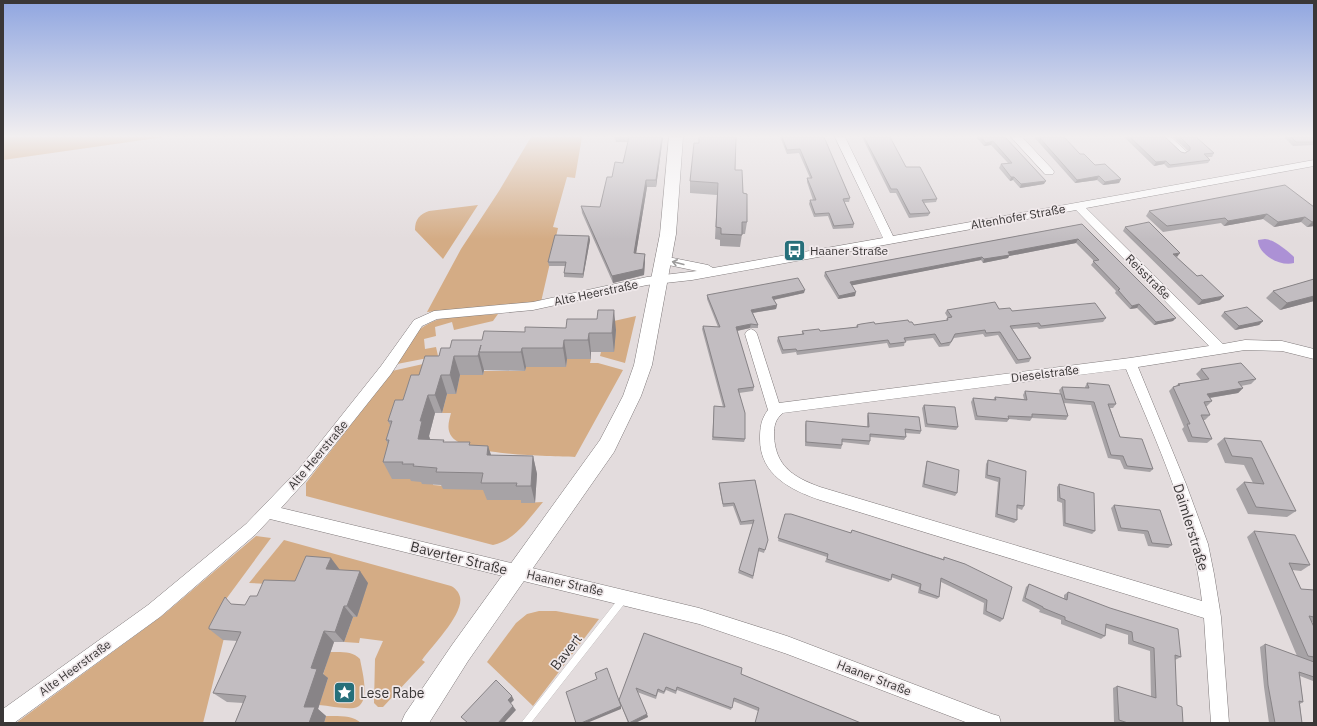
<svg xmlns="http://www.w3.org/2000/svg" width="1317" height="726" font-family="'IBM Plex Sans',sans-serif">
  <rect width="100%" height="100%" fill="#e3dcdd"/>
  <path fill="#d4ac85" d="M3,137H164L3,160Z
    M531,137H582L575,178L567,177L553,227L558,228L541,302L427,312L461,249L499,191Z
    M478,205L443,259L415,230C415,219 420,214 429,211Z
    M498,314L493,321L454,330L452,322L435,327L436,336L424,339L425,349L436,347L438,356L397,364C402,356 406,346 412,338C431,311 470,316 498,314Z
    M636,316L625,363L600,356L601,352L615,330L458,359L392,479H411L433,483V485L489,490L522,500V503L543,502C529,518 516,540 493,545L306,496V483L392,371Z
    M567,359H591L590,363H598L623,370L575,457C550,456 467,456 452,437C446,429 449,421 451,413H442L447,394L456,393L460,375H483L484,371H525L526,367H566Z
    M256,536L271,538L221,606L225,634L203,723H16L163,615Z
    M284,540L451,586C455,588 459,592 460,597C464,614 432,646 422,660L425,662L383,707H378L374,703L375,659L383,641L360,638L359,643L344,642L353,617H357L308,586L249,583Z
    M539,611H556L599,619L533,706L487,662L516,623L527,614Z
    M330,652C341,652 353,651 360,659C362,671 372,705 354,708C343,709 330,706 319,705L328,678H322Z
    M326,716C338,716 353,715 361,723H324Z"/>
  <path fill="#ac91d5" d="M1265,239C1273,239 1288,251 1294,257V263C1281,267 1258,255 1258,240Z"/>
  <g fill="none" stroke-linecap="round" stroke-linejoin="round">
    <defs>
      <path id="service" d="M526,723L624,598"/>
      <path id="minor" d="M835,137H845L893,236L1314,160V166L1086,208L1223,344L1245,340L1282,341L1314,349V359L1282,351L1245,350L1138,367L1186,484L1208,544L1214,574L1221,617L1229,723H1211L1204,618L820,500C791,490 760,475 760,439C760,428 761,419 768,410L745,334L747,331L751,329L755,331L757,334L779,403L1130,358L1209,346L1076,210L692,280L647,285L533,310L437,319L422,326L391,374L309,477L281,508L699,608L787,636L992,714L999,716L1001,723H968L787,654L699,624L270,519L256,534L160,617L14,723H3V709L148,605L246,524L299,469L381,366L414,320L434,311L533,302L647,277L697,271L659,263L657,260L659,257L663,256L708,265L713,268L883,238ZM1126,369C1157,443 1193,520 1202,601L820,487C793,477 775,466 774,435C774,426 775,419 783,413Z
        M1011,137H1022L1053,170L1054,172L1053,174H1045Z
        M1160,137H1171L1187,152L1182,155L1179,154Z"/>
      <path id="secondary" d="M669,137H683L676,234L652,365L641,396L614,452L468,661L429,723H401L405,714L452,645L600,440L623,396L634,365L660,234Z"/>
    </defs>
    <use href="#service" stroke="#7f797a" stroke-width="8"/>
    <use href="#minor" stroke="#7f797a" stroke-width="1"/>
    <use href="#secondary" stroke="#7f797a" stroke-width="1"/>
    <use href="#service" stroke="#fff" stroke-width="8"/>
    <use href="#minor" fill="#fff" fill-rule="evenodd"/>
    <use href="#secondary" fill="#fff" fill-rule="evenodd"/>
  </g>
  <path fill="#a7a3a6" d="M614,137H663L656,187H647L636,253L645,261L644,275L613,283L582,213L581,206L600,207L623,163L628,142H616L615,139L614,138Z
    M780,137H824L850,198L849,202H844L854,224L853,228L833,229L828,216L814,217L809,204L810,200H813L807,182V178H810L799,153L787,154Z
    M862,137H890L906,167L937,199L936,202L924,203L930,213L928,216L909,218L896,193H890Z
    M976,137H1005L1044,184L1020,188L1013,180L1010,181L999,168L1001,164L1008,163L991,145L984,146Z
    M1034,137H1064L1080,154L1095,165L1121,179L1119,183L1103,185L1097,180L1075,183Z
    M1124,137H1165L1181,152L1185,153L1188,151L1173,137H1196L1214,153L1212,157H1208L1210,160L1208,163L1168,168L1164,164L1154,166Z
    M1284,137H1314V145L1293,146Z
    M699,143L735,170L743,193L747,222L745,234H742L740,247L720,246V240L715,239L717,195L690,193V181Z
    M1314,207V226L1307,227L1301,222L1274,227L1263,219L1224,226L1221,223L1163,232L1146,216L1149,211Z
    M1082,224L1173,321L1154,325L1137,308L1130,309L1115,293L1116,291L1091,265L1094,261L1076,243L1009,256L1008,258L983,263L981,260L852,285L855,296L838,299L824,276L825,272Z
    M1125,227L1176,257L1220,300L1198,305L1123,231Z
    M589,236L590,240L583,278L564,277V273L565,266H549L548,262Z
    M1314,279V301L1280,310L1266,298L1273,291Z
    M804,293L774,300L777,305L776,309L753,313L758,325V328H750L737,331L754,387L753,391L739,393L745,439L744,442L712,440L714,406L723,407L702,329L703,326L718,327L707,299V295Z
    M999,309L1012,311L1106,318L1103,322L1039,329L1037,327L1012,329L1031,358L1029,362L1016,364L998,335L985,337L983,334L954,338L949,346L939,347L933,338L905,341L904,346L889,348L887,343L797,355L796,352L782,354L777,341L778,337L802,334V331H820L856,327L857,325L875,324L909,322L914,325L946,321L947,318H948L945,313L947,310Z
    M1224,312L1263,321L1259,325L1235,330L1221,316Z
    M616,330L614,352H591V359H567L566,367H526L525,371L484,370L483,375H460L456,394H447L442,413H435L429,436L430,440H444V442L471,445L488,446L491,455L533,456L537,474L535,503H521V500H487L483,490L443,489L441,485L422,484L421,482L411,481L410,479H392L383,462L388,444L386,440L390,425L388,421L419,375L439,356L450,348L482,340L525,332Z
    M1201,369L1256,379L1251,384L1241,386L1243,388L1238,393L1210,398L1212,401L1207,406H1206L1210,415L1205,420H1203L1212,439L1207,443L1188,442L1182,429L1184,427L1169,391L1173,387L1176,386L1178,384L1201,380L1196,374Z
    M1087,383L1116,404L1113,408H1110L1120,437L1153,469L1150,472L1124,469L1120,460L1108,458L1091,405L1064,403L1068,416L1066,420L1032,418L1030,421L1009,419L1007,422L975,420L971,402L973,398L993,400L995,397L1024,399L1023,395L1025,391L1060,394L1059,390L1062,387L1085,388V387Z
    M924,405L958,427L956,430L925,427L922,408Z
    M868,413L921,431L920,434L905,433L906,437L904,440L870,437V441L869,445L842,442V445L841,449L805,446V425L806,421L867,427V416Z
    M1224,438L1261,441L1296,511L1287,517L1248,514L1236,489L1244,482L1253,483L1244,465L1225,463L1217,444Z
    M988,460L1024,506L1022,510L1017,508V520L1014,523L995,517L998,482L985,478L986,464Z
    M927,461L957,493L955,496L922,487L926,464Z
    M755,480L768,540L764,553L758,551L753,579L738,573L753,524L740,525L733,506L723,507L719,486V483Z
    M1059,484L1095,531L1092,534L1063,526L1062,503L1057,501V487Z
    M1114,505L1172,545L1168,548L1148,546L1144,534L1118,531L1111,508Z
    M785,514L850,533L852,530L943,559L944,557L965,564L1003,619L1000,622L983,614L984,603L941,582L939,597L937,599L918,593L919,587L891,577L889,582L825,562L827,557L778,541Z
    M1254,531L1310,565L1301,571L1292,570L1301,589L1314,590V623L1312,622L1314,627V681H1313L1300,676L1303,702L1300,704L1302,723H1269L1264,687L1260,647L1265,644L1297,656L1247,537Z
    M340,570L368,583L357,617H353L344,642H334L323,674L328,678L318,709L326,716L324,723H235L243,703L227,702L213,693L237,641L223,640L209,629L234,604L245,605L295,581Z
    M1029,584L1064,599V595L1068,592L1181,657L1175,660L1177,705L1183,723H1116L1114,722L1113,688L1117,686L1151,697L1150,651L1128,644V635L1106,628L1105,636L1101,639L1061,624V620L1039,612L1040,610L1022,601L1026,587Z
    M644,633L741,674L861,723L758,711L733,701L731,710L677,690L676,694L666,690L664,694L658,692L656,699L637,692L648,717L635,723H628L620,702L619,700Z"/>
  <path fill="#888487" d="M662,137H663L656,187V180Z
    M993,141L991,145L984,146L986,143Z
    M1166,161L1164,164L1154,166L1156,162Z
    M1099,176L1097,180L1075,183L1077,180Z
    M1011,177H1014L1013,180L1010,181Z
    M1121,179L1119,183L1103,185L1105,182Z
    M646,180L647,187L635,260L634,253Z
    M1046,181L1044,184L1020,188L1021,184Z
    M1267,214L1263,219L1224,226L1228,221Z
    M1305,217L1301,222L1274,227L1278,222Z
    M1314,221V226L1307,227L1312,222Z
    M589,236L590,240L583,278V274Z
    M1078,239L1076,243L1009,256L1008,258L983,263L984,259L1008,252Z
    M1180,253L1177,257L1173,254Z
    M645,254V261L644,275L613,283L612,276Z
    M982,257L981,260L849,286L850,282Z
    M805,290L804,293L772,300V297Z
    M856,292L855,296L838,299L839,296Z
    M1224,296L1220,300L1198,305L1202,300Z
    M1314,296V301L1280,310L1287,303Z
    M1139,304L1137,308L1130,309L1132,306Z
    M777,305L776,309L751,313V310Z
    M614,310L616,330L614,352L612,333Z
    M1176,318L1173,321L1154,325L1156,322Z
    M1263,321L1259,325L1235,330L1239,326Z
    M751,324L750,328L736,331V327Z
    M589,333L591,352V359L588,340Z
    M564,340L567,359L566,367L563,348Z
    M522,348L526,367L525,371L521,352Z
    M479,352L484,370L483,375L478,356Z
    M454,356L460,375L456,394L450,375Z
    M441,375L447,394L442,413L435,395Z
    M1243,388L1238,393L1202,399L1207,394Z
    M428,395L435,413L429,436L430,439L426,457L418,439L420,421Z
    M488,446L494,464L487,455Z
    M533,456L537,474L535,503L531,486Z
    M331,558L340,570L326,569Z
    M360,571L368,583L357,617L347,606Z
    M344,606L353,617L344,642L335,632Z
    M324,631L334,642L323,674L328,678L318,709L326,716L324,723H309L304,707L311,668Z
    M512,696L514,700L510,704L508,700Z
    M513,706L516,710L504,723H498Z
    M621,706V709L587,723H581Z
    M647,714L648,717L635,723H630Z"/>
  <path fill="#c2bdc1" stroke="#888487" d="M629,137H662L656,180H646L634,253L645,254L643,269L612,276L581,206L600,207L607,177H612L615,162L623,163Z
    M699,137H736L735,170H742L743,193L747,194V222H742V235L721,234V228L716,227L718,183L690,181L694,143H699Z
    M782,137H824L850,198L843,199L854,224L834,226L829,213L815,214L810,200H816L807,178H812L800,149L787,150Z
    M864,137H890L906,167H920L937,199L922,200L930,213L910,214L897,189H891Z
    M981,137H1005L1046,181L1021,184L1014,177H1011L1001,164L1012,163L993,141L986,143Z
    M1039,137H1064L1080,154H1084L1095,165L1105,164L1121,179L1105,182L1099,176L1077,180Z
    M1130,137H1165L1181,152L1185,153L1190,150V147L1180,137H1196L1214,153L1204,154L1210,160L1170,165L1166,161L1156,162Z
    M1291,137H1314V142H1296Z
    M1285,185L1314,207V221L1312,222L1305,217L1278,222L1267,214L1228,221L1225,218L1167,226L1149,211Z
    M1149,222L1180,253L1173,254L1197,276L1202,275L1224,296L1202,300L1125,227Z
    M1082,224L1176,318L1156,322L1139,304L1132,306L1118,290L1120,289L1093,261L1099,260L1078,239L1008,252L1010,255L984,259L982,257L850,282L856,292L839,296L825,272Z
    M555,235L589,236L583,274L564,273L566,262H548Z
    M798,278L805,290L772,297L777,305L751,310L758,325L751,324L736,327L754,387L738,389L745,413V439L713,437L714,406L725,407L703,326L720,327L707,295Z
    M1314,279V296L1287,303L1273,291Z
    M995,302L999,309L1010,308L1012,311L1095,303L1106,318L1041,326L1039,323L1010,326L1031,358L1018,360L1000,332L986,333L985,330L955,334L951,342L941,344L935,334L904,338L906,342L890,344L888,340L797,351L796,349L783,350L778,337L804,334L802,331L819,329L820,331L858,327L857,325L861,324L874,322L875,324L908,320L909,322H912L914,325L948,320L947,318L952,317L947,310Z
    M1247,307L1263,321L1239,326L1224,312Z
    M598,310H614L612,333H589L588,340H564L563,348H522L521,352H479L481,345L478,356H454L450,375H441L435,395H428L420,421H422L418,439L444,440L443,442H470L469,445L488,446L487,455L533,456L531,486H516L517,483H481L483,473L436,472L437,468L413,466L414,464H402L403,462H383L389,440H386L392,421H388L395,400H403L411,375H419L425,356H439L441,348H450L452,340H482L484,331L525,332V327L566,328L567,319H597Z
    M1241,363L1256,379L1238,382L1243,388L1207,394L1212,401L1204,402L1210,415H1201L1212,439L1192,437L1187,424H1190L1173,387L1180,385L1178,384L1209,379L1201,369Z
    M1087,383L1109,385L1116,404H1108L1120,437L1142,439L1153,469L1127,466L1123,456L1111,455L1094,402L1065,399L1062,387L1089,388Z
    M1025,391L1061,394L1068,416L1032,414V417L1008,416L1009,419L977,416L973,398L996,400L995,397L1027,400Z
    M924,405L955,407L958,427L927,424Z
    M868,413L919,417L921,431L905,429L906,437L870,434V441L842,439V445L806,442V421L869,427Z
    M1224,438L1261,441L1296,511L1256,507L1244,482L1264,484L1252,458L1232,456Z
    M988,460L1026,471L1024,506L1017,505V520L997,514L1000,478L987,475Z
    M927,461L959,470L957,493L924,484Z
    M755,480L768,540L765,550L759,548L753,576L739,570L754,520L741,522L734,503L723,504L719,483Z
    M1059,484L1094,493L1095,531L1065,523V500L1060,498Z
    M1114,505L1160,510L1172,545L1152,543L1148,531L1121,528Z
    M785,514H791L851,533L852,530L944,560V557L965,564L1012,587L1003,619L986,611L987,600L941,578L939,597L920,590L921,584L892,574L891,580L827,559L828,554L778,538Z
    M1254,531L1295,535L1310,565L1289,563L1301,589L1314,590V617L1309,616L1314,627V657L1308,656Z
    M306,556L331,558L326,569L360,571L347,606H344L335,632L324,631L311,668L317,669L304,707H315L309,723H235L246,696L213,693L241,632L209,629V627L225,597L231,604L245,605L250,596H257L264,580L295,581Z
    M1029,584L1067,600L1068,592L1110,608L1178,629L1181,657L1175,655L1177,705L1182,707L1183,723H1128L1119,720L1117,686L1156,698L1154,648L1133,641L1132,632L1106,624L1105,636L1065,620V617L1043,608V607L1025,598Z
    M644,633L742,668L741,674L861,723H755L759,708L734,698L732,708L677,687L676,691L666,687L664,692L658,689L656,696L636,688L647,714L629,723L619,700Z
    M1265,644L1314,662V677L1299,672L1303,702L1299,701L1302,723H1275L1268,685Z
    M607,668L621,706L581,723H576L566,692L597,679L595,673Z
    M496,680L512,696L508,700L513,706L498,723H468L461,717Z"/>
  <defs><path id="oneway-shaft" d="M-6 0H5M1.5-3L5.5 0L1.5 3" fill="none" stroke-width="1.6" stroke-linecap="round" stroke-linejoin="round"/></defs>
  <use stroke="#9c9b9b" href="#oneway-shaft" transform="translate(678 263) rotate(-166)"/>
  <linearGradient id="sky" x2="0" y2="1"><stop stop-color="#90a6e0"/><stop offset="0.57" stop-color="#f2eff0"/><stop offset="1" stop-color="#f2eff0" stop-opacity="0"/></linearGradient>
  <rect width="1317" height="239" fill="url(#sky)"/>
  <defs>
    <symbol id="bus-square" viewBox="-11 -11 22 22"><rect x="-9" y="-9" width="18" height="18" rx="4" fill="#266f7a" stroke="#f0e9eb"/><path d="M-5-6H5V4H4V6H2V4H-2V6H-4V4H-5ZM-3.5-4V0h7V-4ZM-3.5 1.2v1.5H-2V1.2ZM2 1.2v1.5H3.5V1.2Z" fill="#fff"/></symbol>
    <symbol id="sight-square" viewBox="-11 -11 22 22"><rect x="-9" y="-9" width="18" height="18" rx="4" fill="#266f7a" stroke="#f0e9eb"/><path d="M0-6L1.8-2.2L6-1.7L2.9 1.2L3.7 5.4L0 3.3L-3.7 5.4L-2.9 1.2L-6-1.7L-1.8-2.2Z" fill="#fff"/></symbol>
  </defs>
  <g fill-rule="evenodd">
    <use href="#bus-square" x="782" y="238" width="25" height="25"/>
    <use href="#sight-square" x="332" y="680" width="25" height="25"/>
  </g>
  <g text-anchor="middle" stroke-width="3.5" stroke-linejoin="round" paint-order="stroke">
    <g font-size="12" fill="#3a3737" stroke="#f0e9eb">
      <text transform="translate(1018 217) rotate(-10)" y="4">Altenhofer Straße</text>
      <text transform="translate(1148 277) rotate(45)" y="4">Reisstraße</text>
      <text transform="translate(596 293) rotate(-12)" y="4">Alte Heerstraße</text>
      <text transform="translate(1045 374) rotate(-7)" y="4">Dieselstraße</text>
      <text transform="translate(318 455) rotate(-50)" y="4">Alte Heerstraße</text>
      <text transform="translate(565 583) rotate(13)" y="4">Haaner Straße</text>
      <text transform="translate(75 668) rotate(-36)" y="4">Alte Heerstraße</text>
      <text transform="translate(874 678) rotate(21)" y="4">Haaner Straße</text>
    </g>
    <g font-size="12" fill="#3a3737" stroke="#f0e9eb" text-anchor="start">
      <text x="810" y="255">Haaner Straße</text>
    </g>
    <g font-size="14" fill="#3a3737" stroke="#f0e9eb">
      <text transform="translate(1191 527) rotate(73)" y="5">Daimlerstraße</text>
      <text transform="translate(459 558) rotate(14)" y="5">Baverter Straße</text>
      <text transform="translate(566 652) rotate(-52)" y="5">Bavert</text>
    </g>
    <g font-size="14" fill="#3a3737" stroke="#f0e9eb" text-anchor="start">
      <text x="360" y="698">Lese Rabe</text>
    </g>
  </g>
  <rect width="1317" height="726" fill="none" stroke="#3a3737" stroke-width="8"/>
</svg>
